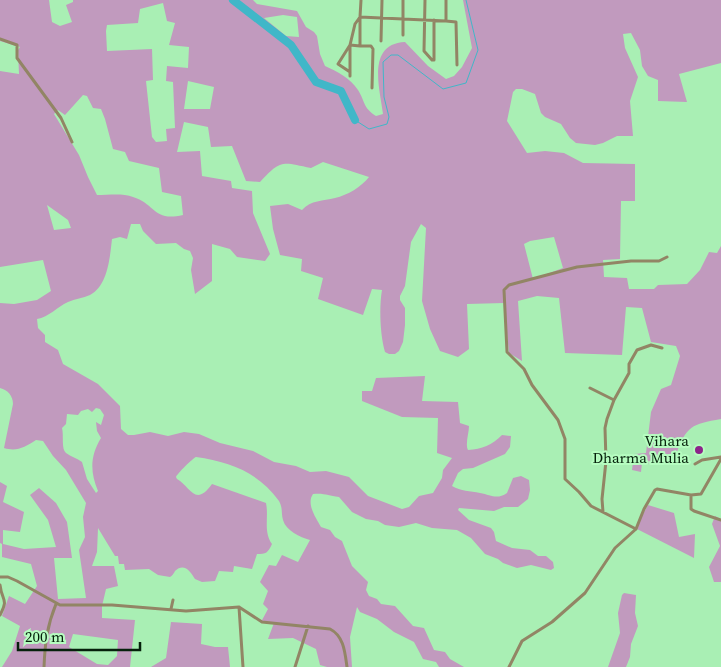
<svg xmlns="http://www.w3.org/2000/svg" width="721" height="667" font-family="'Source Serif 4',serif">
  <rect width="100%" height="100%" fill="#a9efb4"/>
  <path fill="#c19abe" fill-rule="evenodd" d="M0,0H49L52,22L60,26L72,22L66,5L73,2V0H253L257,4L297,11L306,27L314,32L317,36L320,54L325,66C338,72 350,78 358,90C365,101 363,108 376,116L383,114C380,89 366,44 405,42L428,66L446,79L454,76L462,67L472,48L463,0H721V63L679,74L687,102L658,101V80L648,76L642,66L640,50L631,33L623,34L625,48L638,77L630,101L633,136H617L603,143L595,145L576,143L570,138L561,124L545,117L541,113L535,94L522,89H516L513,92L507,121L527,153L545,151L564,153L583,163L635,164V201H621L620,259L603,260L604,277L627,278L629,289H654L658,285L687,284L700,270L709,252L717,253L721,246V419C692,424 686,426 676,455L658,454L656,464L642,463L641,472L632,470L634,454L646,453L651,412L661,389L671,385L680,356L676,346L651,342L642,308L626,307L622,355L565,353L559,298L537,296L518,301L522,361L509,353L504,303L467,304L469,349L458,357L440,351L430,329L422,301L426,228L421,224L411,242L405,286L400,296V300L405,308V325L403,342L399,351L395,354H389L385,352C380,335 379,307 382,290L372,289L363,315L318,299L323,278L301,271L302,259L280,255L273,229L270,206L288,204L302,210C311,200 323,201 335,198C348,195 361,187 369,177L323,162L311,168C282,162 281,159 260,182L246,181L232,146L211,147L208,127L184,122L177,152L200,151L202,176L231,181L232,188L252,191L253,213L270,254L265,261L237,257L230,249L212,244V281L195,294L191,270L193,258L190,251L184,249L176,243L156,244L143,231L140,224H131L127,239L120,237L112,239C110,256 108,286 90,295C83,298 75,299 68,302C57,307 49,317 37,319L38,328L45,335V342L58,350L63,364L98,384L120,406L121,429L128,435H134L150,432L168,436L184,432L199,434L220,443L253,451L274,462L296,466L310,472L326,471L349,477L368,496L402,509L409,507L419,496L433,493L442,478L443,470L452,458L437,453L438,418L402,417L362,401V391H372L376,378L425,376L422,401L458,402L460,423L469,426C469,433 465,444 468,450C482,449 492,445 502,435L511,436L510,447L505,454L473,468L463,469L458,473L452,486C461,491 470,491 480,493C491,495 497,500 507,493L513,478L521,476L529,480L530,490L528,499L518,507H504L494,511L459,508L458,510L469,520L491,528L494,532L496,541L512,548L530,550L538,556H546L553,562L554,568L551,570L531,565L517,568L503,563L498,559L485,554L471,538L457,530L432,528L416,523L399,527L385,525L378,521L366,519L352,512L339,497C328,496 326,493 313,494C306,504 316,518 321,527L330,530L335,537L342,541L352,566L368,582L366,590L369,596L377,599L381,604L395,606L413,626L424,628L434,650L445,652L450,659L464,667H439L436,662L423,659L414,642L394,632L377,619L360,612L357,607L350,637L352,667H327L320,665L316,649L293,638L268,639L274,623L261,622L268,609L263,604L268,591L260,582L269,565L276,566L282,555L298,562L310,540C300,537 286,531 283,520C281,513 283,508 279,501C258,472 230,462 196,457C193,458 177,474 176,477L177,479C190,486 195,508 212,484L266,503C269,517 263,531 272,544C268,553 266,554 257,554L252,569L234,566L233,572L219,571L215,581L202,582L195,579C191,572 184,562 175,571C174,573 172,576 170,577L158,575L149,569L125,570L124,564H119L118,556H115L98,528L97,552L92,566H114L118,586L106,589L102,606V618L135,620L130,667H2L12,651L20,626L2,616L9,596L25,604L37,586L31,564L2,557V544L0,543V482L7,486L3,502L24,512L20,532L3,530V544L24,549L56,547L48,520L30,495L39,488L56,503L67,522L72,558H54L58,599L86,598L79,550L85,537L83,517L86,503L66,470L53,456L43,441L36,440C25,447 17,452 4,448L13,404C13,396 8,390 0,388V303L14,304L37,300L51,291L43,260L0,267V71L19,74L18,50L20,47L0,41ZM163,3L167,21L175,23L169,45L189,47L188,68L167,66L166,81L173,82L175,128L166,129L167,141L156,142L152,137L146,81L153,80L152,49L107,51L106,31L107,25L138,23L140,9ZM283,15L297,17L299,37L286,36L264,18ZM188,81L214,87L210,109H184ZM83,95L87,96L93,108L101,109L105,119L113,149L125,152L129,161L159,168L162,192L181,196L183,215C153,222 156,204 133,197C123,193 109,195 97,195L88,177L79,155L54,114L58,110L65,115ZM47,205L68,220L71,228L54,230ZM554,237L563,268L533,279L524,244L530,241ZM96,408L100,409L104,415L101,425L96,422L97,431L101,438C90,456 90,472 98,491L96,493L87,479L82,462C77,458 71,457 66,453C61,449 64,435 62,428L66,424L67,414L78,415L81,411L88,409L92,412ZM73,634L118,640L117,656L108,665L97,664L69,647Z
    M648,505L674,513L679,537L695,534L694,558L635,528Z
    M715,516L721,519V582H714L709,567L720,546L712,524Z
    M624,593L636,595L635,613L638,626L631,644L630,657L626,667H608L620,633L618,613L622,595Z
    M171,622L202,624L201,644L215,647H228L230,667H151L166,658Z"/>
  <g fill="none" stroke-linecap="round" stroke-linejoin="round">
    <path stroke="#40b7c8" stroke-width="1" d="M355,120L369,129L387,124L389,117L384,97L383,62L391,55H398L443,89L466,83L478,50L466,0"/>
    <path stroke="#40b7c8" stroke-width="8" d="M233,0L291,45L316,82L341,91L355,120"/>
    <path stroke="#928565" stroke-width="3" d="M425,0L424,51L432,60H434V20
      M446,21L456,22L457,65
      M403,35V0
      M0,39L17,45V58L61,118L72,142
      M381,41L382,0
      M360,46H371L373,49L372,88
      M350,72L338,64L350,45L360,46V17L446,21V0
      M350,76V45L355,24L360,17L361,0
      M590,388L614,400
      M695,464L702,460L721,457
      M691,495V509L694,511L721,520
      M603,512L602,499L606,461L605,428L607,419L614,400L629,373V364L637,350L651,345L662,348
      M636,529L591,506L579,492L565,479V439L558,420L532,385L524,369L507,352L504,290L509,285L577,267L631,261H659L667,257
      M0,577H8L17,581L60,605H112L186,611L239,607L262,622L330,629C344,636 345,653 347,667
      M0,585C2,602 9,598 0,615
      M239,607L243,667
      M171,609L173,600
      M44,667C45,643 47,626 56,604
      M295,667L308,626
      M509,667L522,641L552,622L585,593L615,548L636,529L644,509L655,490L657,489L691,495L701,494L721,459"/>
  </g>
  <circle fill="#8c248a" stroke="#b6fdc0" stroke-width="2" cx="699" cy="450" r="5"/>
  <g text-anchor="middle" stroke-width="4" stroke-linejoin="round" paint-order="stroke">
    <g font-size="15" fill="#05210b" stroke="#b6fdc0" text-anchor="end">
      <text x="689" y="446">Vihara<tspan x="689" dy="17">Dharma Mulia</tspan></text>
    </g>
  </g>
  <path d="M18 642v8h122v-8" fill="none" stroke="#05210b" stroke-width="2.5"/>
  <text x="25" y="642" font-size="15" fill="#05210b" stroke="#b6fdc0" stroke-width="4" paint-order="stroke">200 m</text>
</svg>
